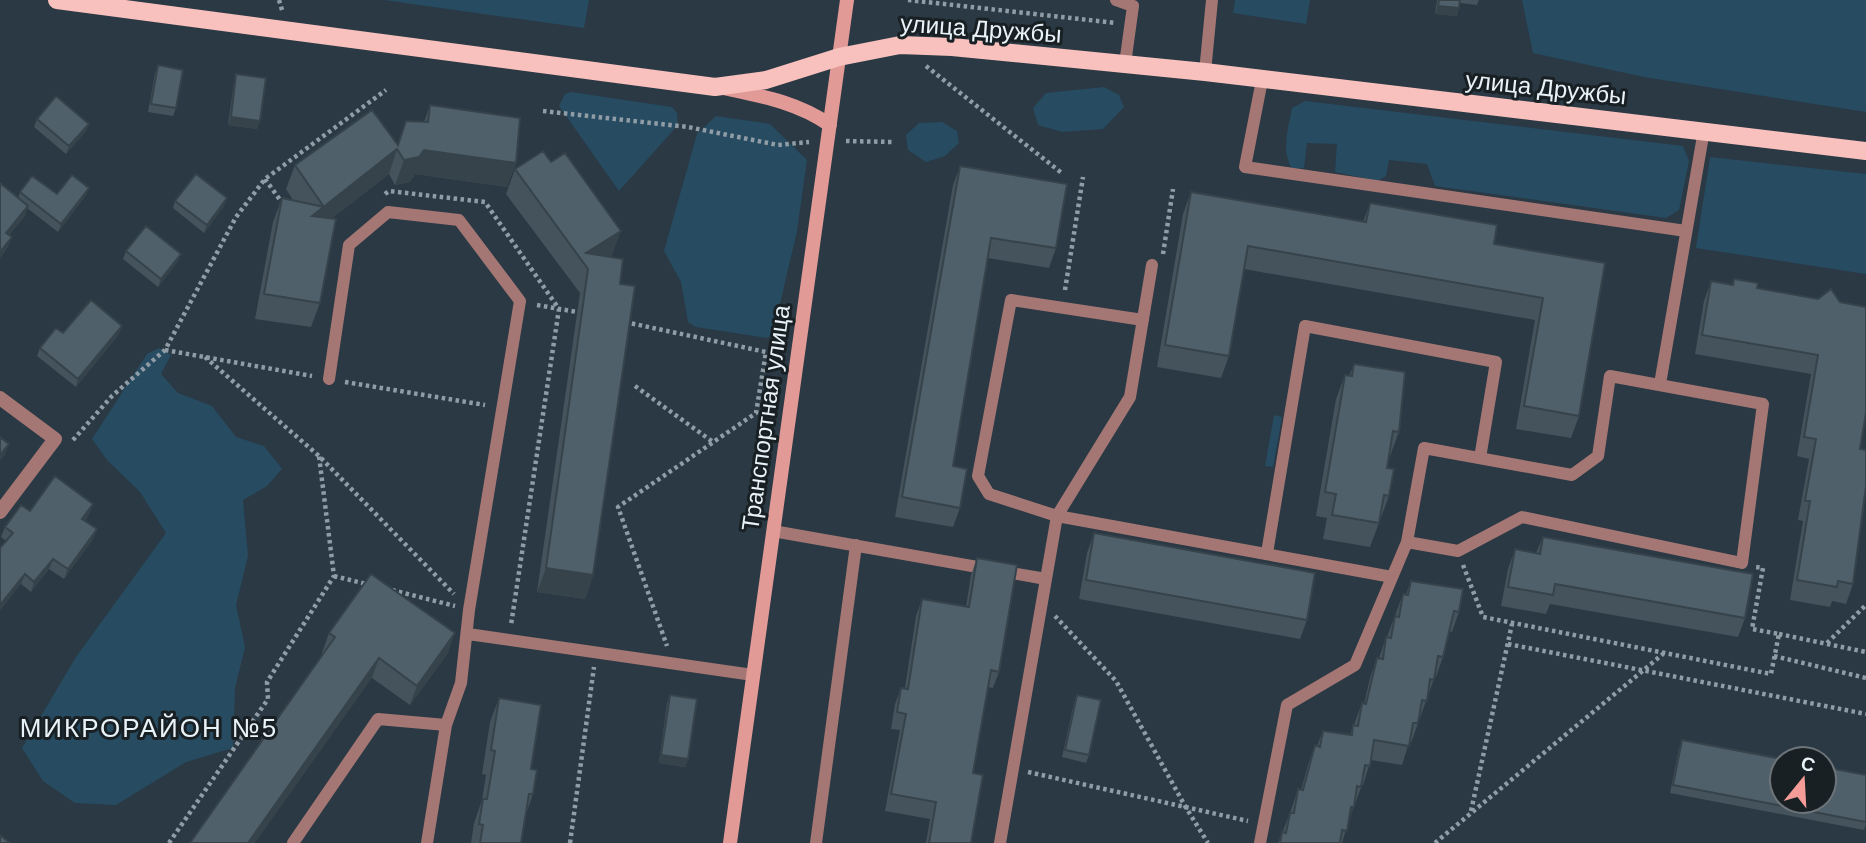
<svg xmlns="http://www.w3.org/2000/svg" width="1866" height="843" font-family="Helvetica,sans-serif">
  <rect width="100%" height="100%" fill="#2a3944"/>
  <path fill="#274b61" d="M384,0H589L584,28Z
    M1235,0H1310L1306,24L1233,13Z
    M1522,0H1866V112L1644,77L1533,53Z
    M1104,87L1119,95L1124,107L1103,129L1062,132L1038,125L1033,108L1046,93Z
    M571,92L672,107L677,113L678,125L619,191L559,106L565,94Z
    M1305,101L1683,146L1689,161L1679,210L1666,218L1435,186L1427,164L1389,160L1386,176L1378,181L1335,172L1337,144L1307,143L1304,168L1292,169C1281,150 1288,130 1292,108Z
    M716,116L770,124L807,160L797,231L773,334L767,338L696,327L688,322L681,282L664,251L697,134Z
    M942,122L957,131L959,143L945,156L926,162L908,150L906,135L919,123Z
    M1710,157L1866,174V274L1696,248Z
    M159,348L171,355L161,374L178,393L212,406L236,437L264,446L282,469L267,486L243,500L248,556L236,605L245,647L235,688L233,748L186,762L116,805L75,803L43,781L22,748L76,657L166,533L140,492L107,460L92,439L147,354Z
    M1274,415L1282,417L1273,467L1265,466Z"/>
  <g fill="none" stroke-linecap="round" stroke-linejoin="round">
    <path stroke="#919da6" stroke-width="4.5" stroke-dasharray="3.5 3.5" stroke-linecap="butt" d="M279,0L282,10
      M908,0L1116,23
      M926,66L1063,174
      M543,111L688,127L778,145L809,142
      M846,141L892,142
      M265,179L283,204
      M385,194L389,191L485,202L559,309L511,625
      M1163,254L1173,189
      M1065,290L1083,177
      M537,305L577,312
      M625,322L766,352L756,413L618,507L667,646
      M165,350L312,376
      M205,357L319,456L454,594
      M345,382L485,405
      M635,386L713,442
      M73,440L112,396L165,350L236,217L265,179L386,90
      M1463,565L1483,617L1771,674L1779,634L1752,629L1763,568L1756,567
      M334,576L370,585
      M392,590L455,606
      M1055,616L1116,681L1185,806L1208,843
      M1779,634L1866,652
      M1827,643L1866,605
      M1508,644L1866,714
      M1774,656L1866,678
      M1028,772L1248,821
      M1471,811L1512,624
      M169,843L268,699L267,682L334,576L319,456
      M570,843L594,667
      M1435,843L1663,654"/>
    <path stroke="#a57774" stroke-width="12" d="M1116,0L1133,6L1125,64
      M1205,72L1212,0
      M1262,80L1245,167L1686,231
      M1143,320L1011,300L978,476L989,494L1057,516L1392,577
      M1610,376L1763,404L1742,563L1522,517L1458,551L1407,542L1424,448L1572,475L1598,456Z
      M329,379L349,245L388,212L459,220L520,301L469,610L461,683L446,725L427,843
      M1660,384L1704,130
      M773,531L1046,579
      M1267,553L1305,326L1496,362L1480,458
      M468,634L753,675
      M293,843L378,719L446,725
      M816,843L856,545
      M1000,843L1057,516L1130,397L1152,265
      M1260,843L1287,705L1355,665L1407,542"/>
    <path stroke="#a57774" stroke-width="14" d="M0,398L55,439L0,512"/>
    <path stroke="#e29a96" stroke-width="14" d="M723,88C761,96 797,102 830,125
      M730,843L847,0"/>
    <path stroke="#f9c1bd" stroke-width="18" d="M57,0L715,87L766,80L839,57L900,45L952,47L1205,72L1866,151"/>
  </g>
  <path fill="#44535c" d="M1437,0H1479L1477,5L1460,3L1457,16L1435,14Z
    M158,65L176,108L173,116L148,112L155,73Z
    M236,74L260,121L257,129L228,125L234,82Z
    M430,105L516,163L507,187L415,174L410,182L395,185L389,174L331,219L320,303L311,327L255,319L273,222L282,198L293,200L286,189L295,165L398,145L424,122Z
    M37,119L86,131L66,154L34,127Z
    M960,166L1056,248L1049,268L988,258L953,466L960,508L953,527L895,517L953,185Z
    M515,169L612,255L609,257L620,284L593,575L585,599L537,592L580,293L506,194Z
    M89,188L86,195L58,232L27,208L25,216L9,235L8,247L0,258L20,192L57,194Z
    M1191,192L1363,222L1370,203L1494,244L1605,263L1579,416L1571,438L1516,429L1535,320L1244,269L1229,356L1221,378L1157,367L1183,214Z
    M175,201L224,206L204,233L173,208Z
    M126,251L178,261L158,287L123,259Z
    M1734,279L1757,288L1818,299L1860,449L1853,584L1846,604L1832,601L1830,607L1790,600L1803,521L1798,520L1809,459L1797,456L1811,374L1695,354L1704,301L1711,281L1732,285Z
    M63,333L119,334L76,387L37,356L40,348Z
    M1354,364L1399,432L1390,456H1389L1387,468L1389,496L1370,547L1323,539L1327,518L1316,516L1336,399L1345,375L1349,376Z
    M93,504L89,514L85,521L97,529L93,539L64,579L49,569L31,592L21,584L6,541L1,537L5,527L30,511Z
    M1094,533L1307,620L1300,639L1079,599L1087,553Z
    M1543,537L1745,618L1738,637L1550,604L1546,614L1501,606L1508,569L1515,549L1536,553Z
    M977,558L999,672L993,688L988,687L973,773L971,843H926L930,819L885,811L900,730L891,729L895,704L901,688H905L916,616L922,599L966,607L971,575Z
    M1411,581L1459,612L1452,632L1449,631L1443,657L1436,677L1435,676L1411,743H1409L1402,765L1371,760L1363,785H1362L1348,823L1342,843H1278L1290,813L1298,789L1301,790L1308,765L1315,745L1317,746L1323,731L1350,735L1362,703L1364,704L1370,678L1377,658H1379L1386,637H1387L1403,594H1406Z
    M329,633L448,653L410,705L372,678L322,653Z
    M670,695L688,759L685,767L659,763L667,703Z
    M1077,695L1089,755L1086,763L1062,757L1074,703Z
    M499,698L531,769L533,794L526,814L521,843H471L474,823L482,800L486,775L482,774L490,722Z
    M1682,740L1866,775V824L1864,830L1670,793L1679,748Z"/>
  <path fill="#37434b" d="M1438,6L1459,8L1457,16L1435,14Z
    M231,117L260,121L257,129L228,125Z
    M89,124L86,131L66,154L69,146Z
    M397,149L389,174L304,240L312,216Z
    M424,150L516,163L507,187L415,174L410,182L395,185L404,160Z
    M89,188L86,195L58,232L61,224Z
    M227,198L224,206L204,233L207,225Z
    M28,206L25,216L3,243L6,233Z
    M621,231L612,255L588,270L586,253Z
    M12,237L8,247L0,258V252Z
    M181,254L178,261L158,287L161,279Z
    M122,326L119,334L76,387L78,379Z
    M9,444L5,455L0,461V455Z
    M93,504L89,514L79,529L82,519Z
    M97,529L93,539L64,579L68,569Z
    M53,559L49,569L31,592L34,582Z
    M546,568L593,575L585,599L537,592Z
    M25,574L21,584L0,611V605Z
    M455,633L448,653L410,705L417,686Z
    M379,658L372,678L255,843H248Z
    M661,755L688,759L685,767L659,763Z
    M1351,807H1354L1347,826Z"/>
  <path fill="#4f606b" stroke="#37434b" stroke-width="2" d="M1439,0H1460L1459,8L1438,6Z
    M158,65L183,70L176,108L151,104Z
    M236,74L266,78L260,121L231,117Z
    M56,96L89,124L69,146L37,119Z
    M430,105L520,118L516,163L424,150L419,157L404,160L397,149L312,216L336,219L320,303L264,294L282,198L324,207L295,165L372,110L398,145L406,121L428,122Z
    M543,151L551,162L565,153L621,231L586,253L623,259L620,284L635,286L593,575L546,568L588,269L515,169Z
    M960,166L1067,184L1056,248L991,238L953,466L967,469L960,508L902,497Z
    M196,174L227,198L207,225L175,201Z
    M72,175L89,188L61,224L20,192L32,176L57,194Z
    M0,183L28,206L6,233L12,237L0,252Z
    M1191,192L1366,222L1370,203L1497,225L1494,244L1605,263L1579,416L1524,406L1543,298L1248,246L1229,356L1165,345Z
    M146,226L181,254L161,279L126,251Z
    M1734,279L1758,283L1757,288L1818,299L1831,289L1840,302L1866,307V413L1860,449L1866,450V486L1853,584L1838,581L1837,587L1797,580L1810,501H1805L1816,439L1804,437L1818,355L1702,335L1711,281L1733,285Z
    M91,300L122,326L78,379L40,348L56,328L63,333Z
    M1354,364L1405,372L1399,432L1393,431L1387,468L1394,469L1389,496L1384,495L1379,523L1332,515L1336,494L1325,492L1345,375L1352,376Z
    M0,437L9,444L0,455Z
    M55,476L93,504L82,519L97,529L68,569L53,559L34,582L25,574L0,605V548L13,533L5,527L21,505L30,511Z
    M1094,533L1315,573L1307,620L1086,580Z
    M1543,537L1753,574L1745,618L1555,584L1553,595L1508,587L1515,549L1540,554Z
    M977,558L1017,565L999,672L991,670L973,773L983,775L971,843H929L936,802L891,794L906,714L897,712L901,688L908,689L922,599L969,607Z
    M371,574L455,633L417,686L379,658L248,843H190L335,637L329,633Z
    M1411,581L1463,589L1459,612L1454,611L1443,657L1438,656L1434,680L1430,679L1427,701L1422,700L1418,723H1413L1409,746L1374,740L1370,766L1365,765L1361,787L1357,786L1354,807H1351L1347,831L1342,830L1340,843H1280L1282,832L1286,833L1290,813H1294L1298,789L1303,790L1315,745L1320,747L1323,731L1352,735L1353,725L1358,726L1362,703L1366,704L1377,658L1383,659L1386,637L1391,638L1395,616L1399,617L1403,594L1408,595Z
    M670,695L697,699L688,759L661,755Z
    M1077,695L1101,700L1089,755L1065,750Z
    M499,698L541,705L531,769L537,770L533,794H529L521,843H480L483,825L479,824L483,799H487L495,751L491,750Z
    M1682,740L1782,759V801H1824V767L1866,775V822L1673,785Z
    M0,835L10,843H0Z"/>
  <g text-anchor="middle" stroke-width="6" stroke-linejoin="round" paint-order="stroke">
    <g font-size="24" fill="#e8f2f9" stroke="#192024">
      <text transform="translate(981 29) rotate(4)" y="8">улица Дружбы</text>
      <text transform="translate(1546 88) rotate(6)" y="8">улица Дружбы</text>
      <text transform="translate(766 418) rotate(-82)" y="8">Транспортная улица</text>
    </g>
    <g font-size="26" letter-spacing="2" fill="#e8f2f9" stroke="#192024">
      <text x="149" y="737">МИКРОРАЙОН №5</text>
    </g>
  </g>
  <g transform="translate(1803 780) rotate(18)"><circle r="33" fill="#192024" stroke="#6c7479" stroke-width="2"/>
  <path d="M0-5L12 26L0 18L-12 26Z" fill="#f59b98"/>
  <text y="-10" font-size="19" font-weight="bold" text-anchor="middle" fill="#e8f2f9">С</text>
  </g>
</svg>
